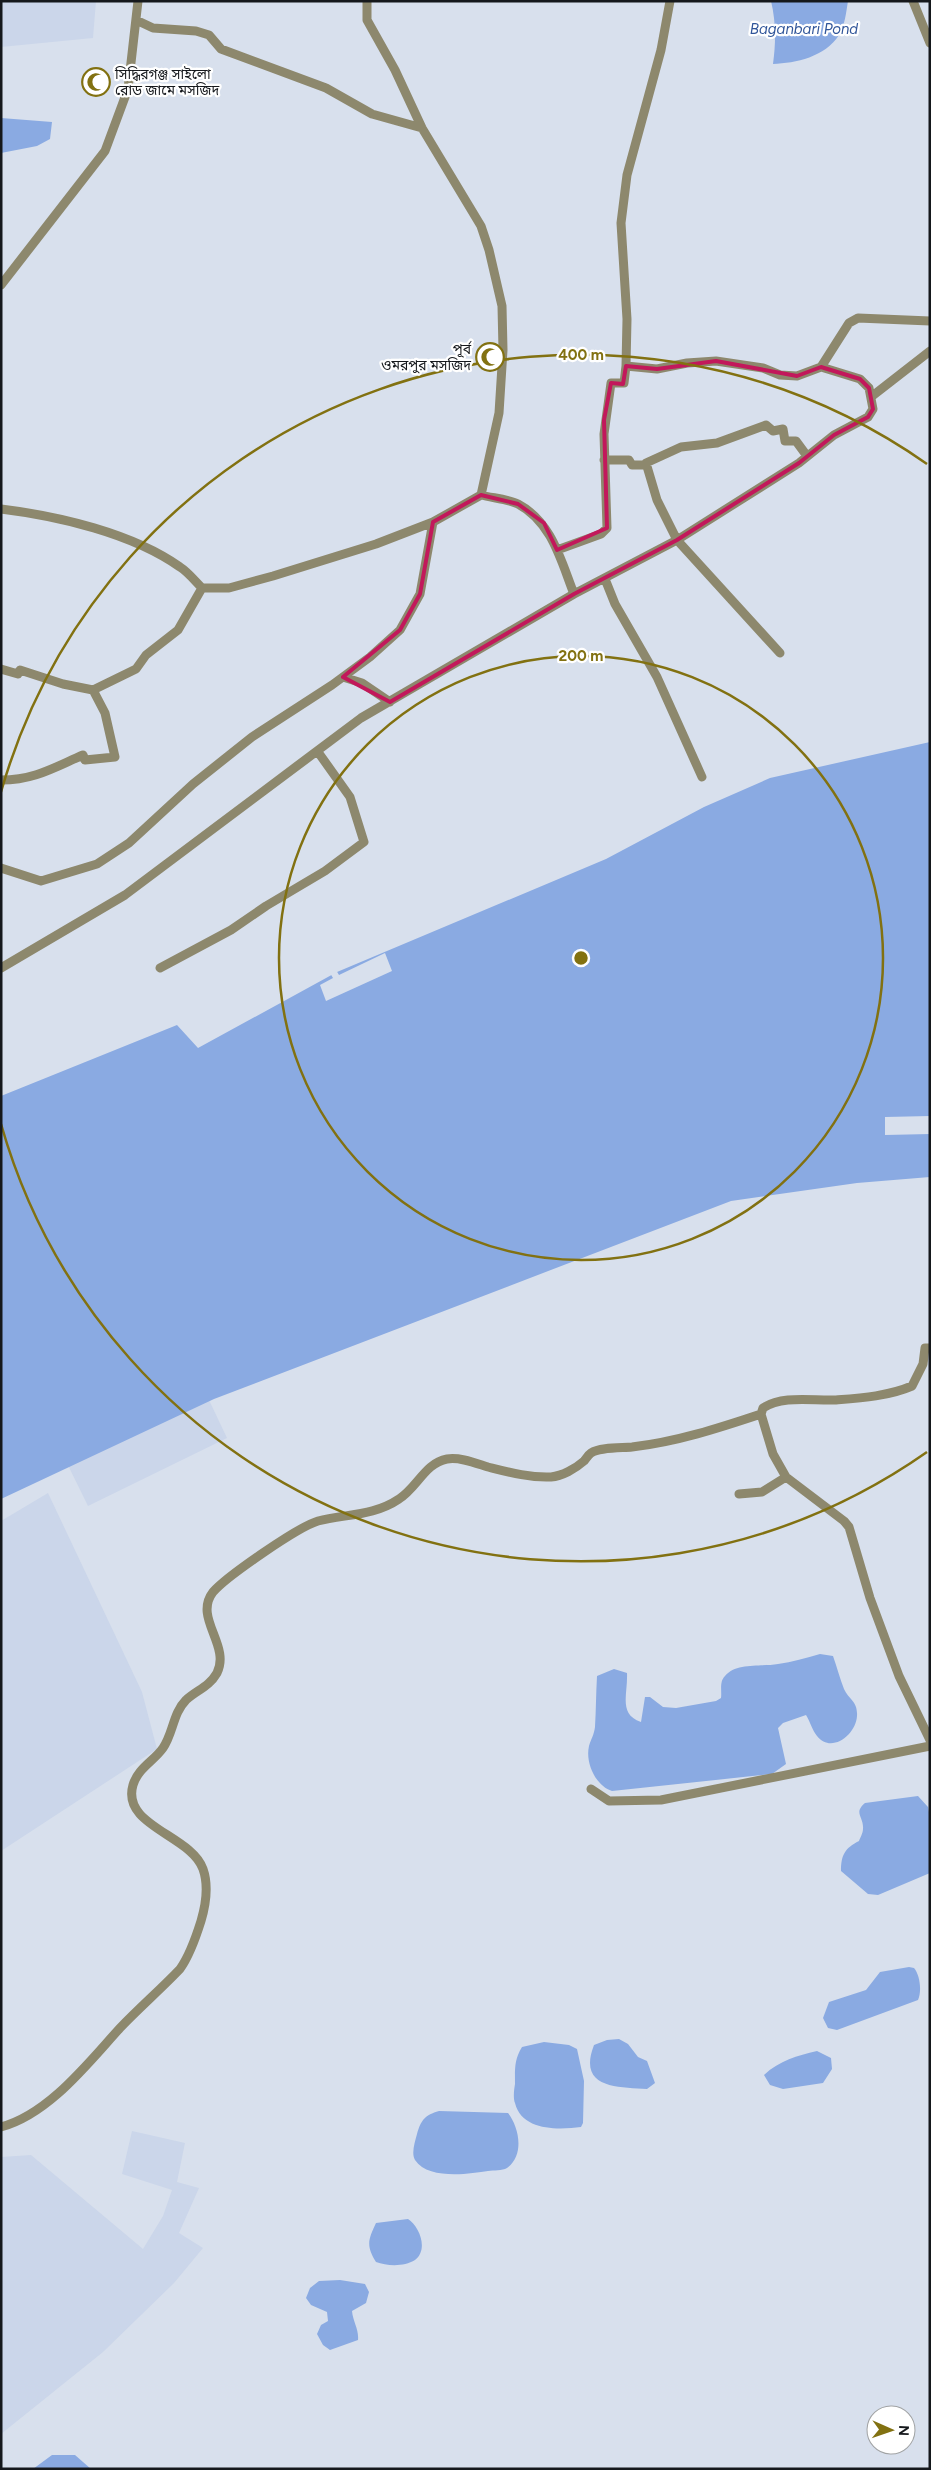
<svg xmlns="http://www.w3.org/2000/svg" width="931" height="2470" font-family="Figtree,'Noto Sans Bengali',sans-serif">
  <rect width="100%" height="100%" fill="#d8e0ed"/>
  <path fill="#cbd6ea" d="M1,1H96L93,38L1,47Z
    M200,1381L227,1438L88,1506L60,1449Z
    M48,1493L142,1692L157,1749L1,1851V1521Z
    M132,2131L185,2143L177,2182L199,2188L179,2233L203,2248L174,2283L103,2352L1,2434V2157L31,2155L143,2249L163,2216L172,2190L122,2174Z"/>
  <path fill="#8aaae2" d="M771,1H848C846,13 845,25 839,35C825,57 796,63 773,64C776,42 776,22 771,1Z
    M1,118L52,122L50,139L37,146L1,153Z
    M930,742V1177L857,1183L731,1201L214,1399L1,1499V1096L177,1025L198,1048L337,972L606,859L704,807L770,778Z
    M820,1654L833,1656C837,1667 840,1679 844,1689C849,1700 858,1701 857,1716C856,1735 831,1754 817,1736C812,1730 810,1721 806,1715L783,1723L778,1728L786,1764L772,1774L612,1791C596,1786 585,1763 589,1746C591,1739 594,1735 595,1727C596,1710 596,1693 597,1676L614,1669L627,1673C628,1694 618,1714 641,1722L645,1697H650L663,1707L676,1708L716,1701L721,1698C722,1691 719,1682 725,1676C736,1662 762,1667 778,1664C792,1662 806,1658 820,1654Z
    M918,1796L928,1807L930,1817V1873L878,1895L868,1894L841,1871C841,1855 845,1848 859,1841C860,1838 863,1833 863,1829C864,1817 853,1813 865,1803Z
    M909,1967L914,1968C920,1975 922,1991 918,2000L837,2030L828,2028L823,2018L829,2002L866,1990L880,1972Z
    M619,2039L628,2044L638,2057L647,2061L655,2083L647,2089C618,2087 577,2089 594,2045L607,2040Z
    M544,2042L569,2045L577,2049L584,2081L583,2123L581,2127C558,2130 522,2131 515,2103C513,2098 514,2090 515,2084C515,2070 514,2060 522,2047Z
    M817,2051L831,2058L832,2069L823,2083L783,2089L770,2085L764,2075C780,2060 797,2056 817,2051Z
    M439,2111L508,2113C519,2127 525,2155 507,2168C502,2171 494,2170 488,2171C469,2174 428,2180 415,2160C411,2153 415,2142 417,2134C421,2120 425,2115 439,2111Z
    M408,2219C419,2226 429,2249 415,2260C404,2267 387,2266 376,2262C366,2246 368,2240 376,2223Z
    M340,2280L365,2284L369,2292L366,2303L352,2311C353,2322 359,2329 358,2340L330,2350L323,2345L317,2334L321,2325L328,2321L327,2312L311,2305L306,2298L310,2288L319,2281Z
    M52,2455H75L91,2469H33Z"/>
  <path fill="#d8e0ed" d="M385,953L392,971L326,1001L320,985L333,978L330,973L336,970L339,975Z
    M930,1116V1134L885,1135V1117Z"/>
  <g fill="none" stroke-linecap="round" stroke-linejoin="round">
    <path stroke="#8d886d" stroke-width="9" d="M367,1V20L395,70L422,128L481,226L489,250L502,306L503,350L499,413L481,495
      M913,1L930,43
      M136,20L153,28L196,31L209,35L221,49L326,88L372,114L422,128
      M1,285L105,151L128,89L138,1
      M821,367L849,323L858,318L930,321
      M871,397L930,351
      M604,460H629L632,465H646V463L681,447L717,443L766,425L773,431L783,429L785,441H796L807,456
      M646,463L657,500L677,540L780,653
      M1,509C58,516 132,533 180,567C188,572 195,581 202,588H229L273,576L376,544L433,522
      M557,550L601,534L607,528L604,434L611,383H624L626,366
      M605,579L615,604L657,677L702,777
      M1,669L18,674L20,670L63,684L93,690
      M343,677L362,683L390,702
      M1,780C34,780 53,768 83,755L85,760L115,757L105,713L93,690L136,669L146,655L178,630L202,588
      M1,868L41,881L97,864L129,843L193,784L252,737L332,685L370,657L400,630L420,594L433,522L481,495C492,498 508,499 518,504C552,522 561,561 574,594
      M1,968L125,895L361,718L574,594L677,540L799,463L834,435L868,417L873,409L869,388L860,379L821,367L797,376L780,375L763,368L716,361L687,363L657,369L626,366L627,319L621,223L627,175L661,50L670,1
      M160,968L231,930L266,906L325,871L364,842L350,797L318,752
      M930,1348H925L923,1364L912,1386C889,1396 861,1398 836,1400C812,1401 783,1395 763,1408L761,1414L773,1454L786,1477L844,1521L849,1527L870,1598L899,1676L930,1740
      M739,1494L762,1492L786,1477
      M591,1789L609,1801L661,1800L930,1746
      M1,2127C49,2114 88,2063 120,2028C139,2008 161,1989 180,1969C190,1955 196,1937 201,1921C206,1904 209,1886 203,1869C191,1835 121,1826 133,1785C138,1768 154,1761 163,1748C173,1734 173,1713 186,1700C197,1690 209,1687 217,1673C231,1645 193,1618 213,1592C227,1576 298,1527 318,1521C346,1514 374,1516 399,1499C417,1488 425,1463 447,1459C460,1457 475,1463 488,1467C508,1472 530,1478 551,1477C562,1476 575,1469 584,1461C586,1459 588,1455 591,1453C600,1447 621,1448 632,1447C676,1442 719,1428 761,1414"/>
  </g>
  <path fill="none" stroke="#c2185b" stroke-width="4" stroke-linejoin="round" d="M716,361L797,376L821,367L860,379L869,388L873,409L868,417L834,435L799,463L677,540L574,594L390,702L343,677L400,630L420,594L433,522L481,495L518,504L544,523L557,550L607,528L604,420L611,383L623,384L626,366L657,369Z"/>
  <g fill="none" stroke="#827111" stroke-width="2.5">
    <circle cx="581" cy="958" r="302"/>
    <path d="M927 1452A603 603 0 0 1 1 1124M1 792A603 603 0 0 1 927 464"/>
  </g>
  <defs>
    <symbol id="mosque-ring" viewBox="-11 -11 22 22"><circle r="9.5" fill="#fff" stroke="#827111" stroke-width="1.5"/><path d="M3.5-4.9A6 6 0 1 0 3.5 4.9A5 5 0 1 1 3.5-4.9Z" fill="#827111"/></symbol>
  </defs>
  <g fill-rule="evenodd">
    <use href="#mosque-ring" x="80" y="66" width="32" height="32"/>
    <use href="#mosque-ring" x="474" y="341" width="32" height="32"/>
  </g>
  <g text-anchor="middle" stroke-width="4.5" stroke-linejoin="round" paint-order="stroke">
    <g font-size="14" fill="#15181c" stroke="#fff" text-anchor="start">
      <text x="115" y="79">সিদ্ধিরগঞ্জ সাইলো<tspan x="115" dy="16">রোড জামে মসজিদ</tspan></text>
      <text x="471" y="354" text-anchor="end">পূর্ব<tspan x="471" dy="16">ওমরপুর মসজিদ</tspan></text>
    </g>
    <g font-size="15" font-style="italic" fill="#305599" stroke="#fff">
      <text x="804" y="34">Baganbari Pond</text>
    </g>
  </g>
  <circle cx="581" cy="958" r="8" fill="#827111" stroke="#fff" stroke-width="2.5"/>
  <g font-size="15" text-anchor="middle" font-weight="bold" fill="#827111" stroke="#fff" stroke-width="4.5" stroke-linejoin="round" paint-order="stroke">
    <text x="581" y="360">400 m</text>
    <text x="581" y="661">200 m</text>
  </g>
  <rect width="931" height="2470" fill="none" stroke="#15181c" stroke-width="5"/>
  <g transform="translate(891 2430) rotate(92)"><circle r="24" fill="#ffffff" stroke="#a1a3a4"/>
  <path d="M0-4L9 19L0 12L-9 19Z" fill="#827111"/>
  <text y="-8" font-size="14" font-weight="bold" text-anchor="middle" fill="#15181c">N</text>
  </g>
</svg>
